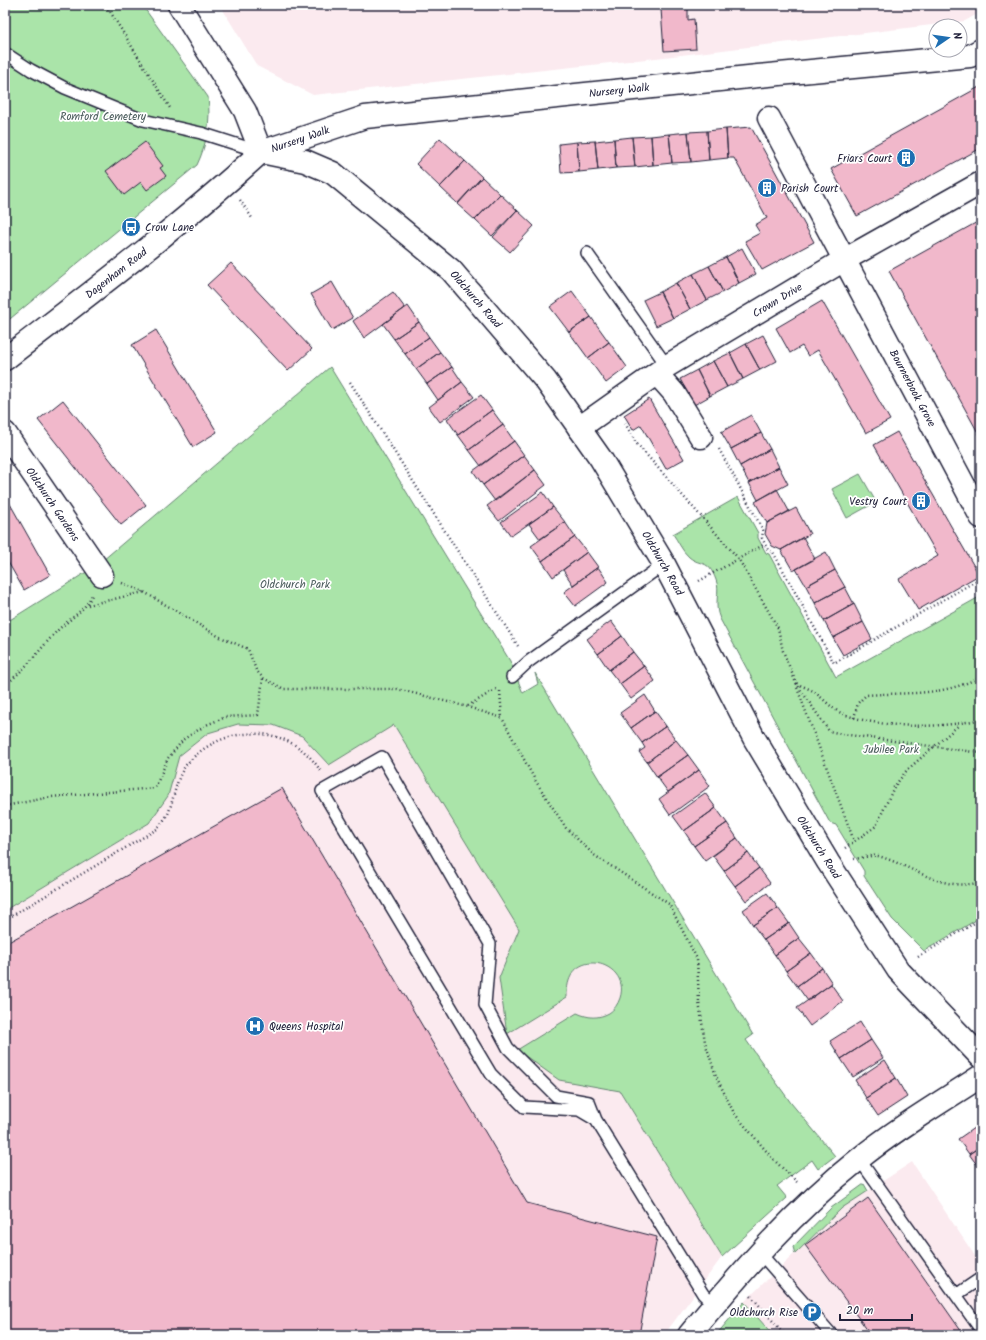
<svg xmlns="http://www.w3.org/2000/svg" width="986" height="1340" font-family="Kalam,sans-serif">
  <rect width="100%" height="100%" fill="#fff"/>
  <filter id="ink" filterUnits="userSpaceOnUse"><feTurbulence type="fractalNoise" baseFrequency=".025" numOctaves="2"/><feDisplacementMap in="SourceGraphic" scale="8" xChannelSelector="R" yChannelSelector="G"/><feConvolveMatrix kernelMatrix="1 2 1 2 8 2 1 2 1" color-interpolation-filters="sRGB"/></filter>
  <g filter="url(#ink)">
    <path fill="#fbeaef" d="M220,5H981V12L965,21L656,58L313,95L257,66Z
      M238,724L273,725L302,736L329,765L394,725L520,929L500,978L507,1033L567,997L566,984L570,975L580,966L597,963L610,968L616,974L620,983L621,994L618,1003L609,1013L599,1017L584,1016L559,1080L620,1091L722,1257L664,1335H5V910L149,823L168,796L179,756L208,733Z
      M912,1162L981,1265V1335H773L744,1302L842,1208Z"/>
    <path fill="#aae4a9" stroke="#668372" d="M5,5H142L208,97C211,120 207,144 197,165L5,323Z
      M330,367L510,661L523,693L538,684L535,673L753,1035L746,1040L791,1103L835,1156L818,1169L812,1160L777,1186L787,1198L722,1257L620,1091L559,1080L517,1050L577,1013C588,1018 598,1019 609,1013C614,1010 618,1004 620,998C632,961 565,943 567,997L507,1034L499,978L519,929L394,725L329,765L302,736L273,725L238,724L208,733L179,756L168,796L149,823L5,910V623L96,566Z
      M860,474L876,502L847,518L832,489Z
      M738,497L758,533V538L766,553L769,554L836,677L981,596V917L924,951L892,919L864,876V871L836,825L830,823L720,619C713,603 721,592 716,580C708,558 701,567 689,557C682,551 678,541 673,534Z
      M864,1184L868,1191L842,1208L795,1254L793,1247L831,1208Z
      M744,1302L773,1335H716Z"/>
    <path fill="#f1b8cb" stroke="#22223b" d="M688,7V20L694,19L696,49L664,51L661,9Z
      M981,86V148L857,216L831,169Z
      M751,127L814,242L762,270L745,241L760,233L755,225L767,218L734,158H728L726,129Z
      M726,129L728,158L709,160L707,131Z
      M707,131L709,160L691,162L688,132Z
      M688,132L691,162L672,163L669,134Z
      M669,134L672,163L653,165L651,136Z
      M651,136L653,165L635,167L632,137Z
      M632,137L635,167L616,168L614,139Z
      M440,138L465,161L440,187L416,164Z
      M614,139L616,168L598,170L595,141Z
      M595,141L598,170L579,172L577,142Z
      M145,142L163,166L160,168L166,176L147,190L141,182L124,195L106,171Z
      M577,142L579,172L561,173L559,144Z
      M465,161L482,177L458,204L440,187Z
      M482,177L500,194L475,220L457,204Z
      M500,194L517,210L492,236L475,220Z
      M517,210L534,226L510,252L493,237Z
      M981,220V438L889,271Z
      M742,248L756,274L739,283L726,257Z
      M726,257L739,283L723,292L709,266Z
      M231,263L312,349L288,371L207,285Z
      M709,266L723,292L707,300L693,274Z
      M693,274L707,300L690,309L676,283Z
      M332,282L353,318L332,330L311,294Z
      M676,283L690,309L673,318L660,292Z
      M572,291L591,317L569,332L550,307Z
      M393,292L405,308L364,338L353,321Z
      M660,292L673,318L656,326L643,300Z
      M822,301L890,420L866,433L818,350L808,356L802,346L790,353L776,328Z
      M408,306L419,322L394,339L383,324Z
      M591,317L609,342L588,358L569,332Z
      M419,322L429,337L405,354L394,339Z
      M156,330L217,432L193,447L132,345Z
      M763,335L777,361L760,370L746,344Z
      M429,337L440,352L416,369L405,354Z
      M609,342L627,367L606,383L588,358Z
      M746,344L760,370L743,379L730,353Z
      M440,352L452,367L427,384L416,369Z
      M730,353L743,379L727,387L713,361Z
      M713,361L727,387L710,396L697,370Z
      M452,367L462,382L438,400L427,384Z
      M697,370L710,396L694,405L680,379Z
      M462,382L474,397L440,422L429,407Z
      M481,395L492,410L458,435L447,419Z
      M649,399L684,459L666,469L641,425L633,430L624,415Z
      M63,400L146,505L121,525L38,420Z
      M492,410L503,425L469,450L458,435Z
      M751,415L761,433L731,449L721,432Z
      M503,425L514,441L481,466L469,450Z
      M897,432L979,575L918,610L899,579L938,556L874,445Z
      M761,433L770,449L740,466L731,449Z
      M514,441L524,455L483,485L473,471Z
      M770,449L779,467L749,483L740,466Z
      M524,455L535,470L495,501L483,485Z
      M779,467L788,484L758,500L749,483Z
      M535,470L546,485L499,521L487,506Z
      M777,489L789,511L767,523L755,502Z
      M543,492L553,507L511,536L501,522Z
      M5,495L50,575L24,590L5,557Z
      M553,507L565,522L540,539L529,524Z
      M796,508L810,534L781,550L772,546L765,534L767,523Z
      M565,522L575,537L542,561L531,546Z
      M575,537L587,552L553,577L542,561Z
      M803,537L815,559L793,571L781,550Z
      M587,552L598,567L573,585L563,570Z
      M826,552L835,570L806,586L796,569Z
      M598,567L608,582L575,606L564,592Z
      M835,570L845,587L815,603L806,586Z
      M845,587L854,604L824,621L815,603Z
      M854,604L863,622L833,638L824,621Z
      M611,621L622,636L598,654L587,639Z
      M863,622L872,639L843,655L833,638Z
      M622,636L633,652L609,670L598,654Z
      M633,652L644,666L620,684L609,670Z
      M644,666L655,681L631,699L620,684Z
      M645,695L655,711L631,728L620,713Z
      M655,711L666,726L642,743L631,728Z
      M666,726L676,740L647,762L639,752L645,748L642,743Z
      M676,740L688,755L657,777L647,762Z
      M688,755L699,770L668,792L657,777Z
      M699,770L710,786L670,815L659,799Z
      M282,788L527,1203L657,1237L639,1335H5V944Z
      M705,793L716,808L684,831L673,816Z
      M716,808L727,823L694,846L684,831Z
      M727,823L737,838L705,861L694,846Z
      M737,838L748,853L724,871L713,856Z
      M748,853L759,868L735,886L724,871Z
      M759,868L770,883L746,901L735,886Z
      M767,893L778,908L753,925L743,910Z
      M778,908L789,923L764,940L753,925Z
      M789,923L799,938L775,955L764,940Z
      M799,938L811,953L786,971L775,955Z
      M811,953L822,968L797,986L786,971Z
      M822,968L832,983L808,1001L797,986Z
      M831,984L843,1001L810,1026L797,1008Z
      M860,1022L871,1040L841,1059L830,1041Z
      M871,1040L883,1058L853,1077L841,1059Z
      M885,1060L896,1078L866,1098L855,1080Z
      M896,1078L907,1097L878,1116L866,1098Z
      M981,1123V1146L969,1154L958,1139Z
      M981,1146V1168L980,1169L969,1154Z
      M868,1198L964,1335H871L805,1245Z"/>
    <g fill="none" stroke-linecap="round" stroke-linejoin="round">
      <defs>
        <path id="lane" d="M5,53L31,70L65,88L143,120L201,133L261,152
          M587,253L667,366
          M512,677L528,662L664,564
          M596,1120L579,1110L524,1107L491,1074L322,791L382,757L490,944L485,1005L508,1048L556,1096L589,1102L596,1120L703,1294L714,1305
          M859,1159L981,1330
          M759,1252L832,1335
          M956,1295L981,1278"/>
        <path id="street" d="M769,118L981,517
          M261,152L365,117L758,76L970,56L981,50
          M657,374L674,393L701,437
          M579,428L667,366L844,260L981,183
          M5,433L102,575
          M689,1335C741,1272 795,1210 859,1159C897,1128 940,1103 981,1076"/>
        <path id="secondary" d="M179,5L245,111L261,152
          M261,152L305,161L333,173L451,270L546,381L601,459L664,564L754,738L828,862L898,970L981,1057
          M5,359C92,292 180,226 261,152"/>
      </defs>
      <use href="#lane" stroke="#22223b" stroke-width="14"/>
      <use href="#street" stroke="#22223b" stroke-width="25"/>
      <use href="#secondary" stroke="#22223b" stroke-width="25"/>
      <path stroke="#22223b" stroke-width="2.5" stroke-dasharray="1 3" stroke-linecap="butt" d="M106,5L170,108
        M240,200L252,218
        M350,382L518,646
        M625,423L636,443L738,558L778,628L783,651L796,683C801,686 808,688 813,691C822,697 829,706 839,712C875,729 943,729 981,719
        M719,449L763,530L762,538L768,550L773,552L834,663L981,578
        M699,581L765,544
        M122,583L144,592L218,636L248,649L256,670L263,678L284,689H397L468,707L502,718L535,780L566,828L594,855L669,904L697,959L699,1002L705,1042L716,1076L734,1113L773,1159L797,1182
        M88,605L144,592
        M796,683L829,731L842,734L981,753
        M5,685C25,670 40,649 57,631C69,619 85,611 92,595
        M797,688L854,841
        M500,691L502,718
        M468,706L498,688
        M854,718L858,703L866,695C906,692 945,697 981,676
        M5,806L51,797L155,788L168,758L184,739L206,725L226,717L258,715L263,678
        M845,848L876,826L894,787L907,770L959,725
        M854,859C861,858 872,855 878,856C914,866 942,893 981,882
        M5,920L157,829C161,824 165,819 168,814C174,799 176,778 186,765C222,722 292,722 321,772
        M918,957L981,919
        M751,1296L785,1335"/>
      <use href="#lane" stroke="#fff" stroke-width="11"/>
      <use href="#street" stroke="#fff" stroke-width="22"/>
      <use href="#secondary" stroke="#fff" stroke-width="22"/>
    </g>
  </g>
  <defs>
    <symbol id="building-disc" viewBox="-11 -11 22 22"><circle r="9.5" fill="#1f6fb2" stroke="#fff"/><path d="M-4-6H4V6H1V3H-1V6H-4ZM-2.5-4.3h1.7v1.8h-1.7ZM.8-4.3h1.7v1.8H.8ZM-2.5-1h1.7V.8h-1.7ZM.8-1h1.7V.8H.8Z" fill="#fff"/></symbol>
    <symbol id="bus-disc" viewBox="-11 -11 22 22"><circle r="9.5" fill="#1f6fb2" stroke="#fff"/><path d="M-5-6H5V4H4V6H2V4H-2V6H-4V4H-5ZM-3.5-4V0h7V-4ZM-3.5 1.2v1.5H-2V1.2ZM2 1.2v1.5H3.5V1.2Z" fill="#fff"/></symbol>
    <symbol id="hospital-disc" viewBox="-11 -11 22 22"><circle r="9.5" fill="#1f6fb2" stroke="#fff"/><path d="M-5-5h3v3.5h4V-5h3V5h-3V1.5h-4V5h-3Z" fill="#fff"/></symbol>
    <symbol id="parking-disc" viewBox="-11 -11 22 22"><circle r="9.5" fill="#1f6fb2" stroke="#fff"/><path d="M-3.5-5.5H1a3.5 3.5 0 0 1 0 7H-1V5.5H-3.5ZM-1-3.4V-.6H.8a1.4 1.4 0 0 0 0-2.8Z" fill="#fff"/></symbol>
  </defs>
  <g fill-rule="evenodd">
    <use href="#building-disc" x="895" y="147" width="22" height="22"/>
    <use href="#building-disc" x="756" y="177" width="22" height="22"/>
    <use href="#bus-disc" x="120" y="216" width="22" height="22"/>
    <use href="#building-disc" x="910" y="490" width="22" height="22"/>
    <use href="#hospital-disc" x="244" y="1015" width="22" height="22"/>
    <use href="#parking-disc" x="801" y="1301" width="22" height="22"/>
  </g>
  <g text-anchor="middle" stroke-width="3.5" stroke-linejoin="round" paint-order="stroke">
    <g font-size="11" fill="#22223b" stroke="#fff">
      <text transform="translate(619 90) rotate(-6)" y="4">Nursery Walk</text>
      <text transform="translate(300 139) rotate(-19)" y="4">Nursery Walk</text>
      <text transform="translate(116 273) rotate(-38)" y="4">Dagenham Road</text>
      <text transform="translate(476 299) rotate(49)" y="4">Oldchurch Road</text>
      <text transform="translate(777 300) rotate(-31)" y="4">Crown Drive</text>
      <text transform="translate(913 388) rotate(62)" y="4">Bournerbook Grove</text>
      <text transform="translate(53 504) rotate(56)" y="4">Oldchurch Gardens</text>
      <text transform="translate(663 563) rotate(60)" y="4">Oldchurch Road</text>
      <text transform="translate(819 847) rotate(58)" y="4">Oldchurch Road</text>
    </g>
    <g font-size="11" fill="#4b5c5c" stroke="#fff">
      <text x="103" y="120">Romford Cemetery</text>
      <text x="295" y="588">Oldchurch Park</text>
      <text x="891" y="753">Jubilee Park</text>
    </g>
    <g font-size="11" fill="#22223b" stroke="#fff" text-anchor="end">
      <text x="892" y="162">Friars Court</text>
      <text x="781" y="192" text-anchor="start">Parish Court</text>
      <text x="145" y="231" text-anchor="start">Crow Lane</text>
      <text x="907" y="505">Vestry Court</text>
      <text x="269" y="1030" text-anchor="start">Queens Hospital</text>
      <text x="798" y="1316">Oldchurch Rise</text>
    </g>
  </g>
  <rect width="986" height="1340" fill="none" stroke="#fff" stroke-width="20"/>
  <rect x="10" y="10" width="966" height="1320" fill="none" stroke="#22223b" stroke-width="1.5" filter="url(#ink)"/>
  <g transform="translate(948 38) rotate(77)"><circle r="19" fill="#ffffff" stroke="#a7a7b1"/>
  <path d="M0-3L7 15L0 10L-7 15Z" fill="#1f6fb2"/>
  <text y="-6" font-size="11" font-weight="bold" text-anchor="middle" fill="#22223b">N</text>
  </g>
  <path d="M840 1314v6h72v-6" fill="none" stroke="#22223b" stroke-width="2"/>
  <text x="846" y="1314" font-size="12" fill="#22223b" stroke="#ffffff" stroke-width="3" paint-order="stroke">20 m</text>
</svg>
